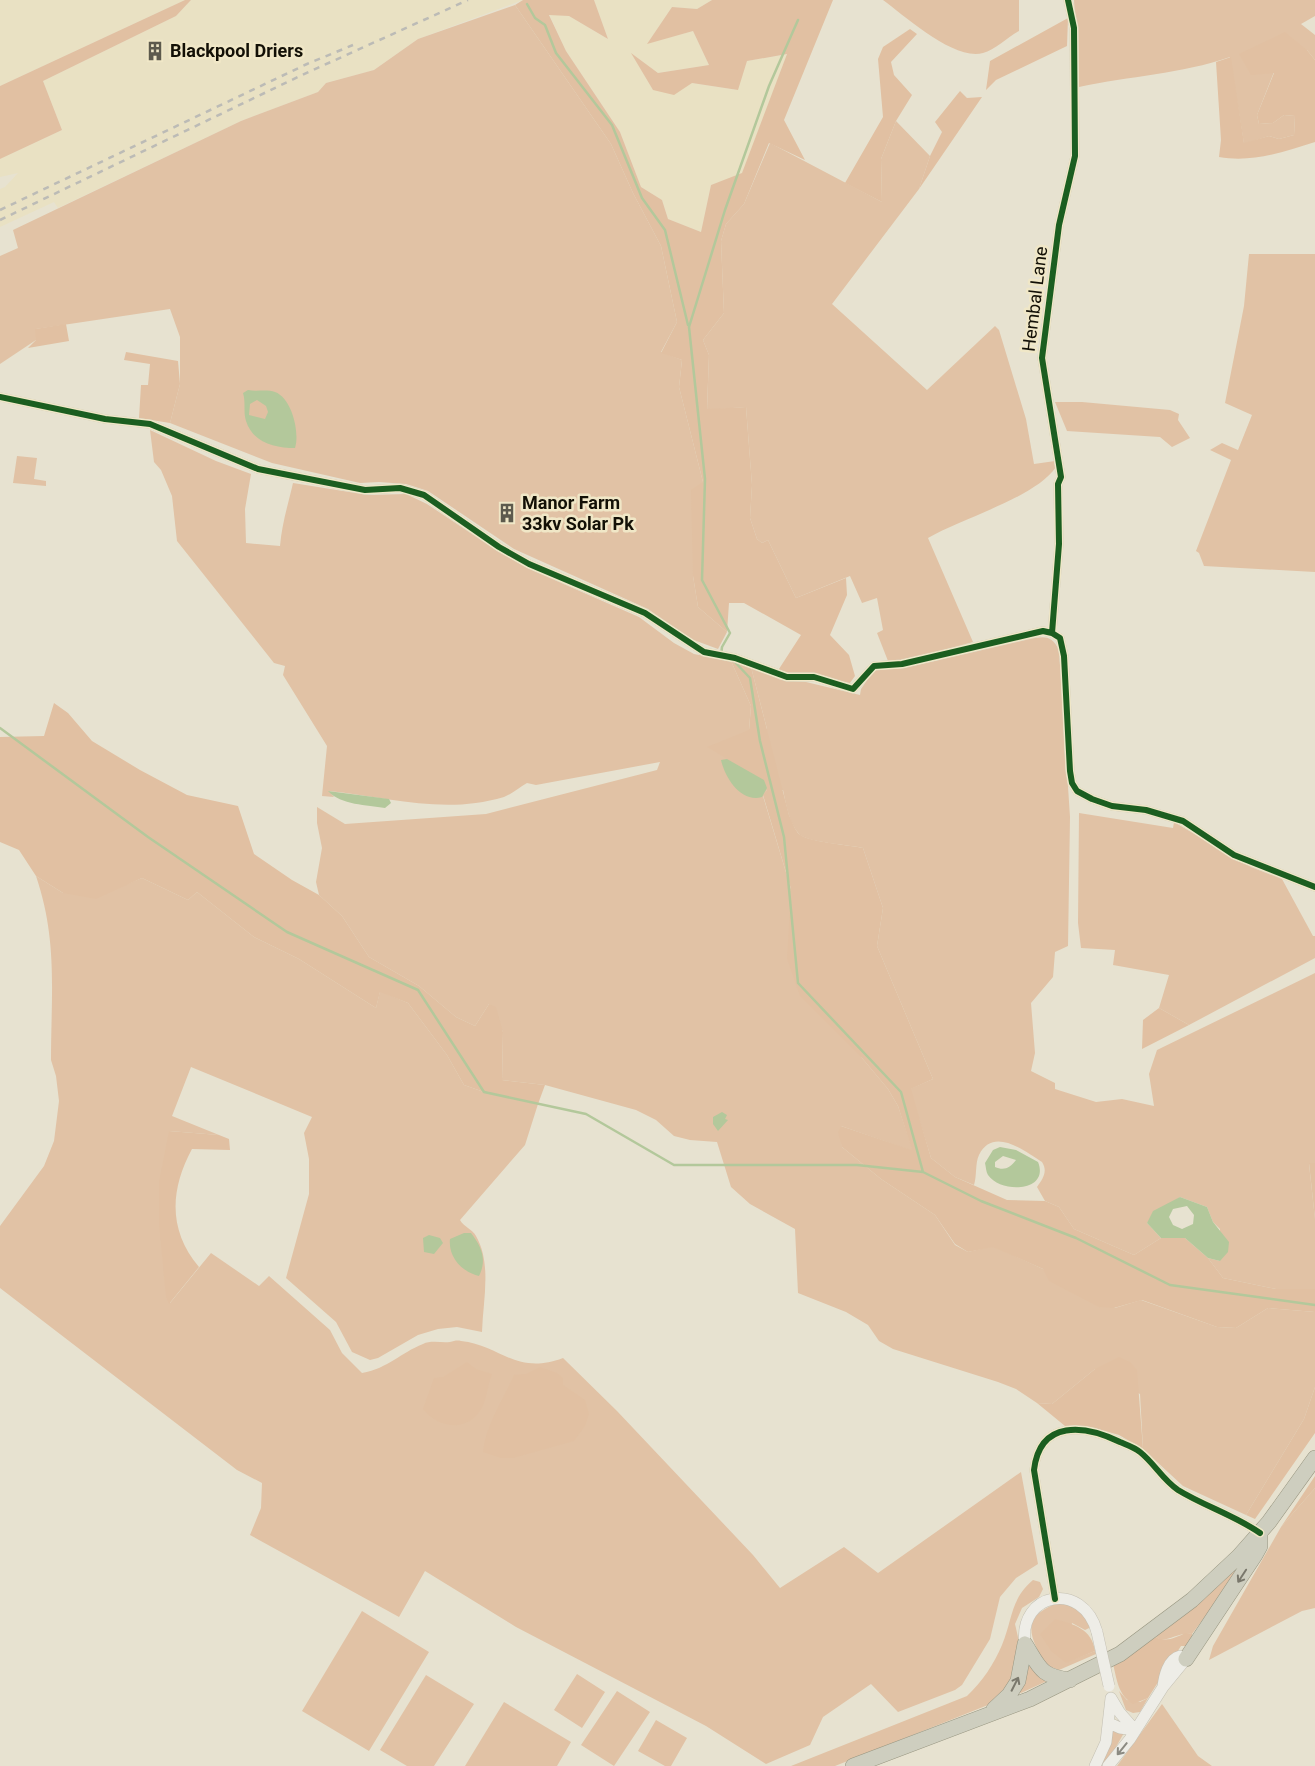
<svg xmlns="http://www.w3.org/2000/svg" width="1315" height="1766" font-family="Roboto,sans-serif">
  <rect width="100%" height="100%" fill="#e7e2d0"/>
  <path fill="#e9e1c3" d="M0,0H185L0,86Z
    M191,0H523L418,39L374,70L326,83L318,92L241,121L58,208L54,202L0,227V189L5,187L18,173L0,177V159L62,130L43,81L176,16Z
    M594,0H712L697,9L672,7L648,43L693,31L709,65L658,73L632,54L653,90L692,83L737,90L747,61L787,54L742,174L711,185L701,232L668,219L662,200L641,187L620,132L566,51L549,14L569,16L608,39Z"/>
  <path fill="#e1c2a5" d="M883,0H1019V31C1008,37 995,50 983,53C954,61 905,16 883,0Z
    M1074,0H1315V16L1301,24L1315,35V60L1307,50L1274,72L1257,115L1259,124L1273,123L1284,115L1295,116L1294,135L1279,139L1269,136L1244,144L1230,57C1181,74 1130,76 1079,87Z
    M515,5L611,144L633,193L661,246L677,322L661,352L682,360L679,387L703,482L693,576L698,607L727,632L718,649L691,639L648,609L514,549L428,491L406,484L379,482L360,483L272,463L170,423L180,384V337L170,309L36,329V340L0,364V256L18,248L13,230L241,121L318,92L326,83L374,70L418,39Z
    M896,121L930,156L919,189L832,304L927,390L995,326L999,330L1026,419L1034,464L1055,461L1056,467C1035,498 962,518 928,538L973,642L907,660L888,661L877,633L883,630L877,598L862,603L850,576L796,598L768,540L762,543L757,539L750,518L752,485L746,407L707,410L709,355L703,340L724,313L721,241L726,224L744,204L770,143L882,202L881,159Z
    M1249,254H1315V572L1204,566L1199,553L1196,551L1231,460L1210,450L1222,443L1238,450L1252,415L1225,403L1244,306Z
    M1055,402H1082L1170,410L1179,414L1178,420L1190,438L1172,447L1160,437L1067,431Z
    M150,430L216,461L251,474L245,509L246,543L280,546C282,523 288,505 293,483L368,495L406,494L427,504L496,550L534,571L639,617L674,643L694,654L731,661L751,706L749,729H767L751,667L781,680L806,682L860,695L861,689L874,670L913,666L1030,639C1044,636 1052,635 1059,650L1070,817L1068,946L1055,952L1053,977L1031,1003L1035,1053L1031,1071L1055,1083V1089L1096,1102L1122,1099L1154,1106L1149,1074L1157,1050L1315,973V1163L1309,1164L1315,1219V1289H1276L1223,1278L1208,1258L1220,1261V1229L1213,1222L1207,1207L1180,1197L1147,1223L1161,1238L1134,1255L1074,1229L1059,1207L1045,1201L1037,1187C1043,1179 1048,1171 1042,1162C1025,1151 993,1126 979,1155C975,1163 977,1176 974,1185L955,1177L931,1158L910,1089L933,1079L877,946L883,908L863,848C850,845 806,842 799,834C789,823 786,804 783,790H767L763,796L791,889V918L862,1058L888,1089L898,1106L913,1151L841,1126L842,1147L881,1179L935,1215L955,1245L968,1252L993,1246L1043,1269L1115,1308L1141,1300L1217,1327L1236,1328L1268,1308L1315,1312V1387L1304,1419L1246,1515L1183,1486L1143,1449L1140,1394L1095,1369L1052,1404L1037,1403L1016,1389L998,1382L893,1349L879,1341L868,1325L846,1312L798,1293L795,1229L750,1204L731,1187L717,1142L690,1140L674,1136L656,1120L636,1110L545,1085L502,1080L503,1032L489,1004L475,1026L456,1017L419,986L369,957L342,916L319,895L316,882L322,848L317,823V807L345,824L486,814L657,770L660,762L536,785L527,783C520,787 512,794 504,797C444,815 389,797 329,791L334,797L322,796L327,746L283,675L285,666L274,663L177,541L172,496L161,470L154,462Z
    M17,456L37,458L34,479L46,481V486L13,483Z
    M1079,813L1173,828L1174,822L1251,867L1282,879L1313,936H1315V958L1189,1025L1159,1008L1169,975L1113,965L1115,950L1081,948L1078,923Z
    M36,876L63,893L120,887L142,878L188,900L197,892L254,937L299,959L376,1008L380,991L408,1003L447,1055L464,1085L484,1092L538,1104L525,1145L460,1220C464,1227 472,1229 476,1236C492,1264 483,1300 482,1332L457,1327L438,1329L418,1335L378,1358L370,1360L352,1352L336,1322L286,1278L309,1194V1159L304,1133L312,1117L191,1067L172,1116L219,1135L169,1131L170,1303L211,1253L259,1286L269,1276L330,1330L342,1353L362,1373C389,1368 400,1353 423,1344C431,1340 441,1343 450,1342C454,1341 457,1340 461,1341C500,1345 516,1376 563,1358L617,1411L753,1555L780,1588L844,1547L878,1573L1021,1472L1038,1564L1016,1578L1000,1597L990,1639L962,1685L955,1690L898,1712L871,1684L823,1717L810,1745L766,1764L706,1726L516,1627L425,1571L399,1617L250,1535L261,1508L262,1483L237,1470L0,1288V1226L44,1166L54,1141L59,1101L56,1076L51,1060C51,994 58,941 36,876Z
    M1315,1488V1608L1302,1611L1209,1660L1213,1646L1281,1527Z
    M1253,1552L1192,1634C1182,1632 1171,1639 1161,1640L1156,1637Z
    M1033,1580L1040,1582L1043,1589L1039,1597L1022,1608L1015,1624L1020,1646L1018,1673L998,1701L835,1766H791L967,1696C982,1682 994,1664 1002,1645C1013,1618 1010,1600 1033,1580Z
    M1058,1603C1077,1605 1084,1609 1091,1627L1085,1630L1072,1623L1066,1662L1095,1651L1096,1654L1059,1670L1046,1665C1029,1636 1020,1617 1058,1603Z
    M362,1611L429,1652L369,1751L302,1711Z
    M1026,1653L1047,1681L1021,1693L1019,1692Z
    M577,1674L605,1692L582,1728L554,1710Z
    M426,1675L474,1704L434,1766H407L380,1750Z
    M617,1691L650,1712L614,1766L581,1745Z
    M1119,1691L1127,1700L1140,1702L1148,1698L1140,1712L1133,1713L1126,1710Z
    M504,1702L571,1742L557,1766H465Z
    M1162,1704L1198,1756L1212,1766H1117Z
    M656,1720L687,1738L671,1766H665L638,1751Z
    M1113,1727L1125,1731L1112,1754L1102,1766H1098Z"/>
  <path fill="#e1c0a2" d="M185,0H191L176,16L43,81L62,130L0,159V86Z
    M523,0H594L608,39L569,16L549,15L566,51L620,132L641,187L662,200L668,219L701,232L711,185L742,173L787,54L747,61L738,90L692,83L674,95L653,90L631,53L658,73L709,65L693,31L647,44L672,7L697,9L712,0H833L784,120L805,160L769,143L744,204L726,224L721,241L724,313L703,340L709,355L707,409L746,407L752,485L750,518L757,539L762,543L768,540L796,598L846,578L847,595L830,635L849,655L855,676L850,683L777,672L801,635L744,603H729L727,632L698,607L693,576L691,490L703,482L679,387L682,360L661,353L677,322L661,246L633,193L611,144L515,5Z
    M1068,18L1067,46L996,80L986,90L990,61Z
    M910,29L917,34L891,62L894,75L912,95L896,121L881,159L882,202L845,183L883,117L878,59L883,47Z
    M1285,32L1307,50L1315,60V142C1284,152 1252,163 1219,157L1221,140L1216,62L1231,57L1244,143L1269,136L1279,139L1294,135L1295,116L1284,115L1273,123L1259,124L1257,115L1274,73L1251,75L1239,54Z
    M960,91L967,98L982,97L919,189L930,156L942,132L935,122Z
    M66,324L69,341L28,348L36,340L35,329Z
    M126,352L178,361L180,384L170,423L139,418L141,385H148L150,364L124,360Z
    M257,400L266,406L268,412L265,419L249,415V404Z
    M731,661L751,667L789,815C792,821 794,828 798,833C805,842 850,845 863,848L883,908L877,946L933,1079L911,1089L931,1158L955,1177L1007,1200L1045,1201L1059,1207L1074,1229L1134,1255L1161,1238H1185L1208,1258L1223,1278L1276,1289H1315V1312L1268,1308L1236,1328L1217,1327L1142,1300L1114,1308L1099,1307L1049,1281L1043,1269L993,1247L968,1252L955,1244L935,1215L881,1179L842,1147L838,1132L841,1126L912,1150L898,1106L888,1089L862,1058L800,996L787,959L791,889L763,795L767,790L764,781L707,747L749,730L751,706Z
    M54,703L68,713L92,741L140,770L187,795L238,806L254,854L292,880L319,895L342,916L369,957L419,986L456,1017L475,1026L489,1004L496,1007L503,1032L502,1080L545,1085L538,1104L484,1092L464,1085L447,1055L408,1003L380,992L376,1008L299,959L254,937L197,892L188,900L142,878L96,899L63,893L36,876L19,850L0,842V737L44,736Z
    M1159,1008L1189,1025L1142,1049L1143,1020Z
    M169,1131L219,1135L229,1139L230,1150L192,1149C170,1190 168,1230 199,1267L169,1304L166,1297L159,1224V1182Z
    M1309,1163H1315V1219Z
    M1119,1357L1130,1362L1137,1370L1143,1449L1119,1435L1091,1427L1065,1426L1037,1403L1052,1404L1095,1369Z
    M467,1362L476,1369L492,1374C487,1386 487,1401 480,1411C465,1433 437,1427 423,1409L434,1378L443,1377Z
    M540,1367L557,1373L563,1378V1385L585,1400L589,1414L585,1426L574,1441L513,1458H501L483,1452C486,1424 503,1400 514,1375L526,1374Z
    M1315,1387V1433L1255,1519L1246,1515L1304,1419Z
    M1315,1476V1488L1281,1527Z
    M1055,1619C1074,1624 1092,1629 1095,1651L1066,1663L1051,1651L1040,1634Z
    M1186,1633L1192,1634V1640L1187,1646H1181L1148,1698L1133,1704C1118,1695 1117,1680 1113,1664L1156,1637C1166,1643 1176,1637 1186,1633Z"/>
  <path fill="#b3c89b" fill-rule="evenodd" d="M248,390C256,392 267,389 275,392C292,398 300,433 295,448C275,448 253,443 246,421C243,412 246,402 243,393ZM257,400L266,406L268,412L265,419L249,415L250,404Z
    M727,759L764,780L767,788L762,797C741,803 725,778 721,760Z
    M328,791L389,799L391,803L385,808C367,805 341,805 328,791Z
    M722,1112L727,1115L725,1119L728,1120L718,1131L713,1124V1117Z
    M1000,1147L1016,1150L1038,1162C1050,1192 1001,1194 988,1175C986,1172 986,1167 985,1163L993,1150ZM1003,1156L1016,1160C1010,1168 1004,1171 995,1167V1162Z
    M1180,1197L1207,1207L1213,1222L1229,1242L1228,1252L1220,1261L1208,1258L1185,1238H1161L1147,1223L1153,1211ZM1187,1206L1194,1215L1193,1224L1182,1229L1173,1225L1169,1217L1173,1209Z
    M464,1233H471C482,1247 487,1260 479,1276C462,1272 448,1257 450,1239Z
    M429,1235L440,1238L443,1243L434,1254L424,1252L423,1238Z"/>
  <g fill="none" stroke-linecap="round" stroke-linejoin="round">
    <path stroke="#b3c89b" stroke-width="2.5" d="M527,4L535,18L545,25L556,53L612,125L642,198L665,230L688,325
      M721,655L722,647L730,633L702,580L705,479L689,327L725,210L769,86L798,20
      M733,660L750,678L760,741L784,837L798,983L901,1092L923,1172L981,1201L1076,1238L1170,1285L1315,1305
      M0,728L148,837L287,932L418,990L484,1092L586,1114L674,1165H857L923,1172"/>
    <defs>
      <path id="street" d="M0,397L105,419L150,424L258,469L365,490L400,488L424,495L499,547L529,564L645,613L704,652L735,658L787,677H814L853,689L874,666L902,664L1043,631L1052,633L1060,638L1064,656L1070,771L1072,783L1077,791L1092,799L1112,806L1146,810L1183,821L1234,855L1315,887
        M1052,633L1059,544L1058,484L1061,477L1042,358L1059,225L1075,156L1074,28L1068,0
        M1055,1599L1034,1470C1040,1419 1085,1425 1120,1442C1127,1445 1134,1447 1140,1452C1154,1463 1163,1480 1178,1490C1204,1506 1234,1515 1260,1533"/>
      <path id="secondary" d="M1025,1644C1018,1592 1083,1580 1097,1632
        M1111,1698L1120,1713L1135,1730
        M1109,1723L1120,1728L1135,1730
        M1095,1766L1106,1742L1111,1698
        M1108,1766L1130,1739L1163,1687L1186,1659L1180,1656C1168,1659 1164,1677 1163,1687"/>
      <path id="highway" d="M1025,1644C1040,1668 1040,1676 1070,1680
        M1186,1659L1255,1555L1260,1546V1534
        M994,1709L1009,1695L1018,1681L1025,1644
        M853,1766L1030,1699L1120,1654L1192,1600L1239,1556L1269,1522L1315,1458"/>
    </defs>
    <use href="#street" stroke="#c3bfb2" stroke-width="9"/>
    <use href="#secondary" stroke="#c3bfb2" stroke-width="12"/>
    <use href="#highway" stroke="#96947f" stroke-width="16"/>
    <use href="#street" stroke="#fbfbf8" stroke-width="8"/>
    <use href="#secondary" stroke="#eeede7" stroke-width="11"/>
    <use href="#highway" stroke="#cecebf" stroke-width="15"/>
    <path stroke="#bcbbb6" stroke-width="2.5" stroke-dasharray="6 6" stroke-linecap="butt" d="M0,210L307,64L353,45
      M0,220L302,75L468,0"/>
    <defs>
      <path id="secondary-bridge" d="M1097,1632L1109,1686"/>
    </defs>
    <use href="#secondary-bridge" stroke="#c3bfb2" stroke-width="12" stroke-linecap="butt"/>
    <use href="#secondary-bridge" stroke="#eeede7" stroke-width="11"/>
    <defs>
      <path id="cycleway" d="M0,397L105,419L150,424L258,469L365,490L400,488L424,495L499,547L529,564L645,613L704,652L735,658L787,677H814L853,689L874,666L902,664L1043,631L1052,633L1060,638L1064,656L1070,771L1072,783L1077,791L1092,799L1112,806L1146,810L1183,821L1234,855L1315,887
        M1052,633L1059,544L1058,484L1061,477L1042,358L1059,225L1075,156L1074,28L1068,0
        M1055,1599L1034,1470C1040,1419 1085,1425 1120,1442C1127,1445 1134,1447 1140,1452C1154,1463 1163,1480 1178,1490C1204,1506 1234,1515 1260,1533"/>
    </defs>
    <use href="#cycleway" stroke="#f0e7c7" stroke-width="9"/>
    <use href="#cycleway" stroke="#1b5e20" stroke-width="6"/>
  </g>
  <defs><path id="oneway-shaft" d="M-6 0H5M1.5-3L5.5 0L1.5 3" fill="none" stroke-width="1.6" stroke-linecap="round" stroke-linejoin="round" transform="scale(1.25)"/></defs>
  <g stroke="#7a786c">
    <use href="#oneway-shaft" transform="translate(1242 1576) rotate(123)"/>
    <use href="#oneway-shaft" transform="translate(1015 1684) rotate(-63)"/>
  </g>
  <use stroke="#8b8a82" href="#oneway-shaft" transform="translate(1122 1749) rotate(129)"/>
  <defs>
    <symbol id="building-bare" viewBox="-9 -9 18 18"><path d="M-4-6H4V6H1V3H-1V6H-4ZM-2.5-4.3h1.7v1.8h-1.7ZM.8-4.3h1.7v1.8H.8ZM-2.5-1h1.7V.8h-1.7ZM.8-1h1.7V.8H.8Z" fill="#5d5a4d" stroke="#f0e7c7" stroke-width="2.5" paint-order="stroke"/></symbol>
  </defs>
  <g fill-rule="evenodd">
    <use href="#building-bare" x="141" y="37" width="28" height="28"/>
    <use href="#building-bare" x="493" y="499" width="28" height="28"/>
  </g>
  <g text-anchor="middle" stroke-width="5" stroke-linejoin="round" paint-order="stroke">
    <g font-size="18" font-weight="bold" fill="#131006" stroke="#f0e7c7" text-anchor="start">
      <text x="170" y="57">Blackpool Driers</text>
      <text x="522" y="509">Manor Farm<tspan x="522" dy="21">33kv Solar Pk</tspan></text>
    </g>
    <g font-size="18" fill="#131006" stroke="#f0e7c7">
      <text transform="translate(1035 299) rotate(-83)" y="6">Hembal Lane</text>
    </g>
  </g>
</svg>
